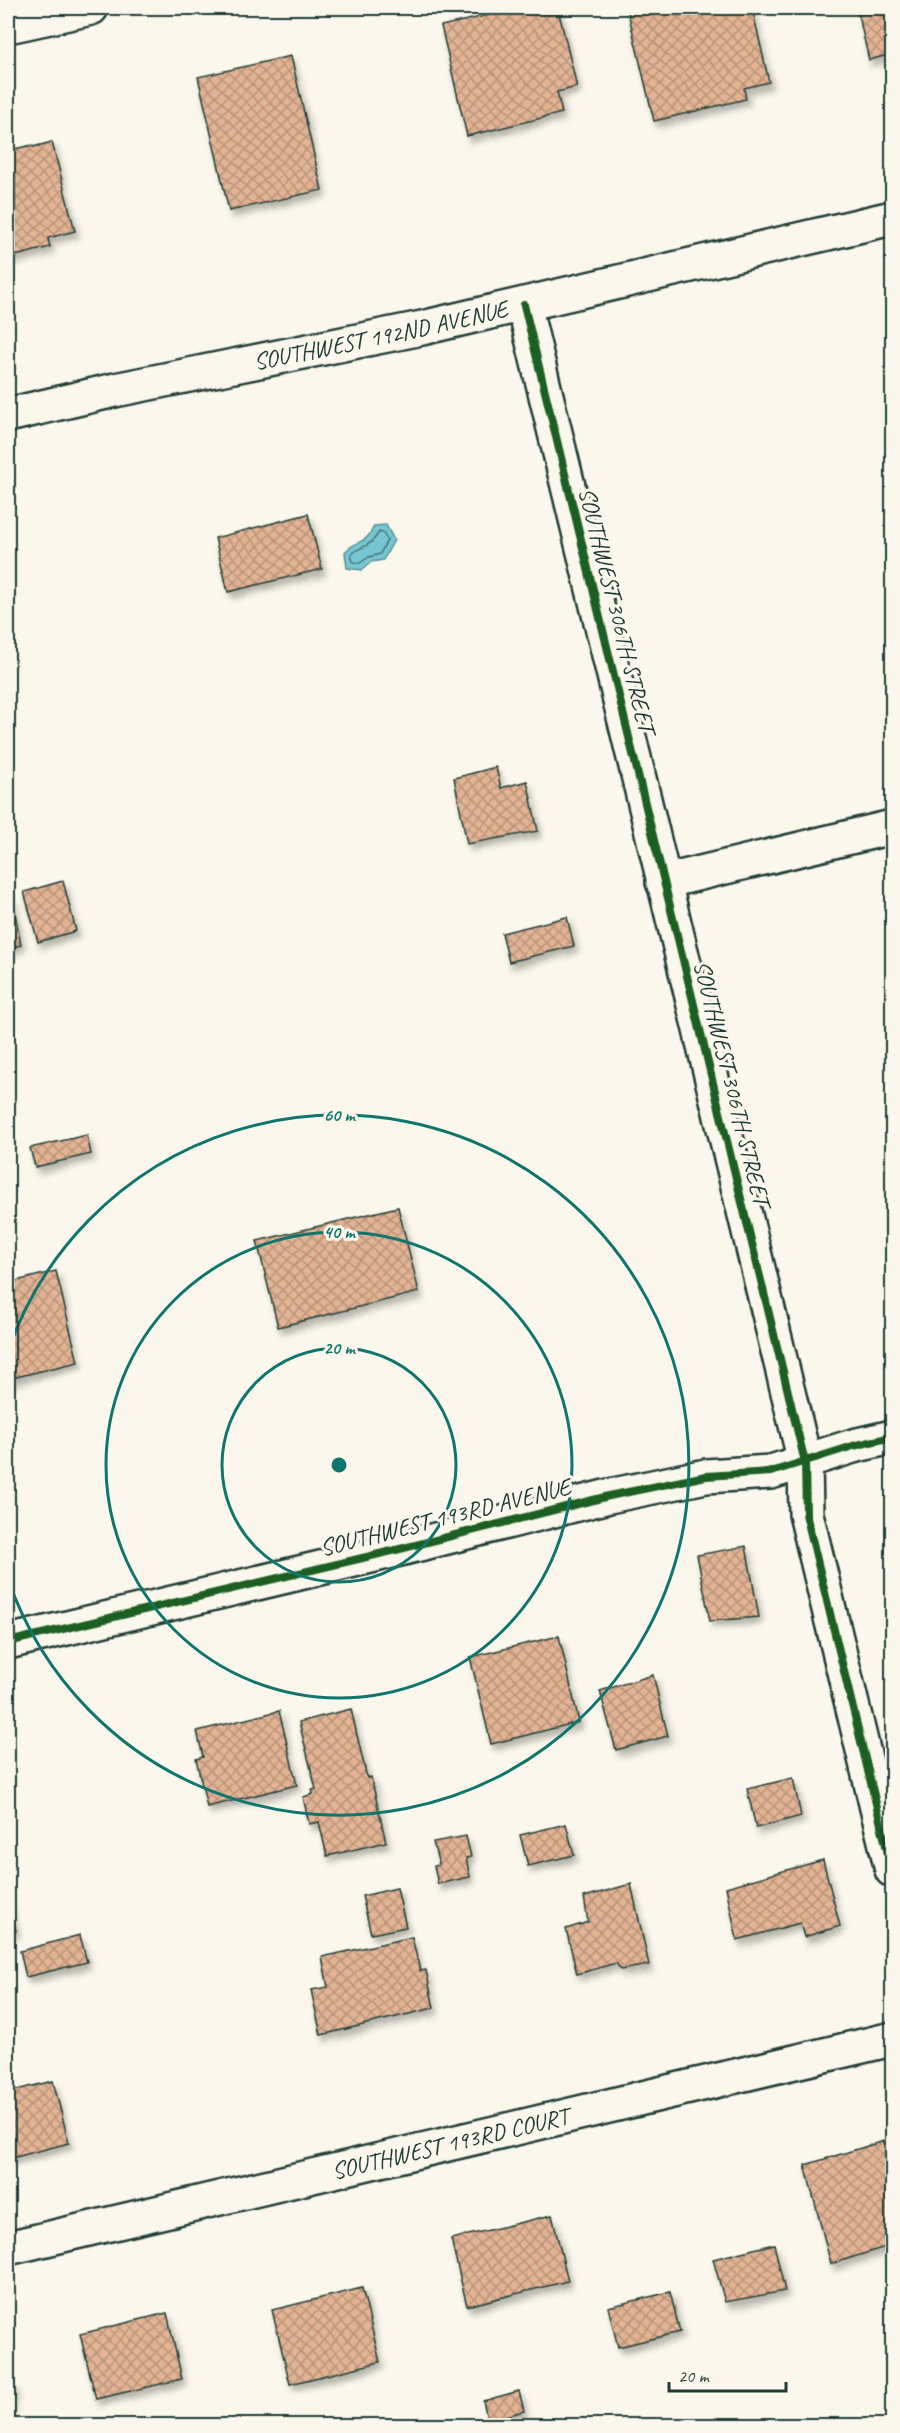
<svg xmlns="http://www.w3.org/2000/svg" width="900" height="2433" font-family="Caveat,sans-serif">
  <defs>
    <pattern id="building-cross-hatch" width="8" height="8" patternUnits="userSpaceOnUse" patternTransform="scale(1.5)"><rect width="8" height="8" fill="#e3b394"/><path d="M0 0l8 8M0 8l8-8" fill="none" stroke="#b7937a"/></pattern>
    <filter id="shadow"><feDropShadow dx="3.5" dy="6" stdDeviation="3" flood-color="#0004"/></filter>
  </defs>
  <rect width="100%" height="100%" fill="#fbf7ec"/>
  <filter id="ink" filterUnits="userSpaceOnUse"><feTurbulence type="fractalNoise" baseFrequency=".0167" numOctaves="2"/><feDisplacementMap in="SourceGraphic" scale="12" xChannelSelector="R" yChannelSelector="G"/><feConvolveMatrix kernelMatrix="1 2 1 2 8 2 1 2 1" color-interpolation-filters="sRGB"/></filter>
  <g filter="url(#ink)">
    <path fill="#77c6d3" stroke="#548f93" stroke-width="1.5" d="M386,525L394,540L383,560L371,562L362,570L347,568L345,552C356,539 366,546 374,526Z"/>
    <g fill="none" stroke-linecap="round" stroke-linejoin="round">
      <path stroke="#427474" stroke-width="1.5" d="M379,532L383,533L387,540L380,554L369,557L360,563L353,562L351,555C360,544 368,551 379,532Z"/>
    </g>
    <path fill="url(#building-cross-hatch)" stroke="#1f3d34" stroke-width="1.5" filter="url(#shadow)" d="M519,8H527L530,15L558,9L577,87L557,92L562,113L467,136L441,26Z
      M627,8H752L769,82L744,88L746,99L654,121Z
      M857,8H892V54L869,60Z
      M291,56L322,190L229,211L198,77Z
      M52,142L75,231L48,238L50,247L8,258V145V148L14,149L32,145L33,147Z
      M308,514L322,569L228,592L215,538Z
      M496,767L501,788L527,781L538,831L467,844L454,778Z
      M63,881L76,931L38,942L24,892Z
      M12,898L21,945L8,948V899Z
      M567,917L574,946L509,962L502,933Z
      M87,1135L91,1154L35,1167L30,1148Z
      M398,1207L419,1292L278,1327L257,1241Z
      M56,1271L78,1362L8,1379V1283Z
      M746,1546L759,1617L710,1621L697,1555Z
      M559,1636L579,1722L491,1744L470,1657Z
      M653,1675L668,1736L616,1750L600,1691Z
      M351,1709L367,1778L371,1777L386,1842L327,1856L319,1822L309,1824L303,1797L313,1794L312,1790L316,1789L299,1722Z
      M279,1711L297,1785L207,1807L196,1759L203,1757L197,1731Z
      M793,1778L801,1816L756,1828L747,1789Z
      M566,1824L574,1855L528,1866L520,1835Z
      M466,1836L471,1857L466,1858L470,1877L438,1884L434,1866L439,1865L433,1842Z
      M823,1860L840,1926L804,1937L800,1923L737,1940L726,1887Z
      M631,1884L649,1965L621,1970L616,1963L577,1974L566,1929L588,1922L584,1897Z
      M397,1888L406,1927L371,1934L362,1896Z
      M8,1899L16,1931L8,1934Z
      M80,1935L87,1962L26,1977L20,1951Z
      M412,1937L420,1971L426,1970L434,2008L321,2035L311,1990L328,1987L322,1957Z
      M53,2081L69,2143L8,2159V2092Z
      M884,2141L892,2172V2245L831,2264L805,2165Z
      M552,2215L568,2281L467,2306L451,2239Z
      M774,2244L785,2291L725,2302L713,2259Z
      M362,2288L380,2362L290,2384L272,2310Z
      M670,2292L680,2332L618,2347L608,2307Z
      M167,2313L182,2379L96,2399L80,2334Z
      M8,2384L14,2385L8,2425Z
      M519,2391L524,2411L488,2421L483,2401Z"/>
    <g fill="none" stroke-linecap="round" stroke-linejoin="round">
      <defs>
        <g id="minor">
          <path d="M8,26L91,8"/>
          <path d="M524,305L805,1462L806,1514L892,1870"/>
          <path id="s1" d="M8,415L115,390L422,328L892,218"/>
          <path d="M663,882L892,827"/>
          <path d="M8,1642L392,1551L609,1496L706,1476L771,1472L853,1446L892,1437"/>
          <path id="s2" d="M8,2248L892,2039"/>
        </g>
      </defs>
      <use href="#minor" stroke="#1f3d34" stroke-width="38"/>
      <use href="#minor" stroke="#fbf7ec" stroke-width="33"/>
      <defs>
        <path id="cycleway" d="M524,305L805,1462L806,1514L892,1870
          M8,1642L392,1551L609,1496L706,1476L771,1472L853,1446L892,1437"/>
      </defs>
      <use href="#cycleway" stroke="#fbf7ec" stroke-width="11"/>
      <use href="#cycleway" stroke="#1b5e20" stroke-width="8"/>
    </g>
  </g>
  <g fill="none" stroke="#0f766e" stroke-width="3">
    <circle cx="339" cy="1465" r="117"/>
    <circle cx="339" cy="1465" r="233"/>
    <path d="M8 1351A350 350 0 1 1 8 1579"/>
  </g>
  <g text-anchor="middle" stroke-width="6" stroke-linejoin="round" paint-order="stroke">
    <g font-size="24" fill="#1f3d34" stroke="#fbf7ec">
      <text dy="8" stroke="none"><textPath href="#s1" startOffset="381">SOUTHWEST 192ND AVENUE</textPath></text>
      <text transform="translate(617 610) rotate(76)" y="8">SOUTHWEST 306TH STREET</text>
      <text transform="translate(732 1083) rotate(76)" y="8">SOUTHWEST 306TH STREET</text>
      <text transform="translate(445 1517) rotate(-14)" y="8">SOUTHWEST 193RD AVENUE</text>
      <text dy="8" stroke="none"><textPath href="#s2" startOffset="454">SOUTHWEST 193RD COURT</textPath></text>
    </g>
  </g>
  <circle cx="339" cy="1465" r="9" fill="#0f766e" stroke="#fbf7ec" stroke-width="3"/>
  <g font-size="18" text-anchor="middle" font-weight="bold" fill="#0f766e" stroke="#fbf7ec" stroke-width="6" stroke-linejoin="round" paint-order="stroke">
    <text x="339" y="1121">60 m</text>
    <text x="339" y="1238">40 m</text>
    <text x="339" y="1354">20 m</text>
  </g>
  <rect width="900" height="2433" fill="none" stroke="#fbf7ec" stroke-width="30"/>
  <rect x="15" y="15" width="870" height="2403" fill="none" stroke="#1f3d34" stroke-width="2" filter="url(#ink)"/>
  <path d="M669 2382v9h117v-9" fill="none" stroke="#1f3d34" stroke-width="3"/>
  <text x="678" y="2382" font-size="18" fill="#1f3d34" stroke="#fbf7ec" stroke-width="4.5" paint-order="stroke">20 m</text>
</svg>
